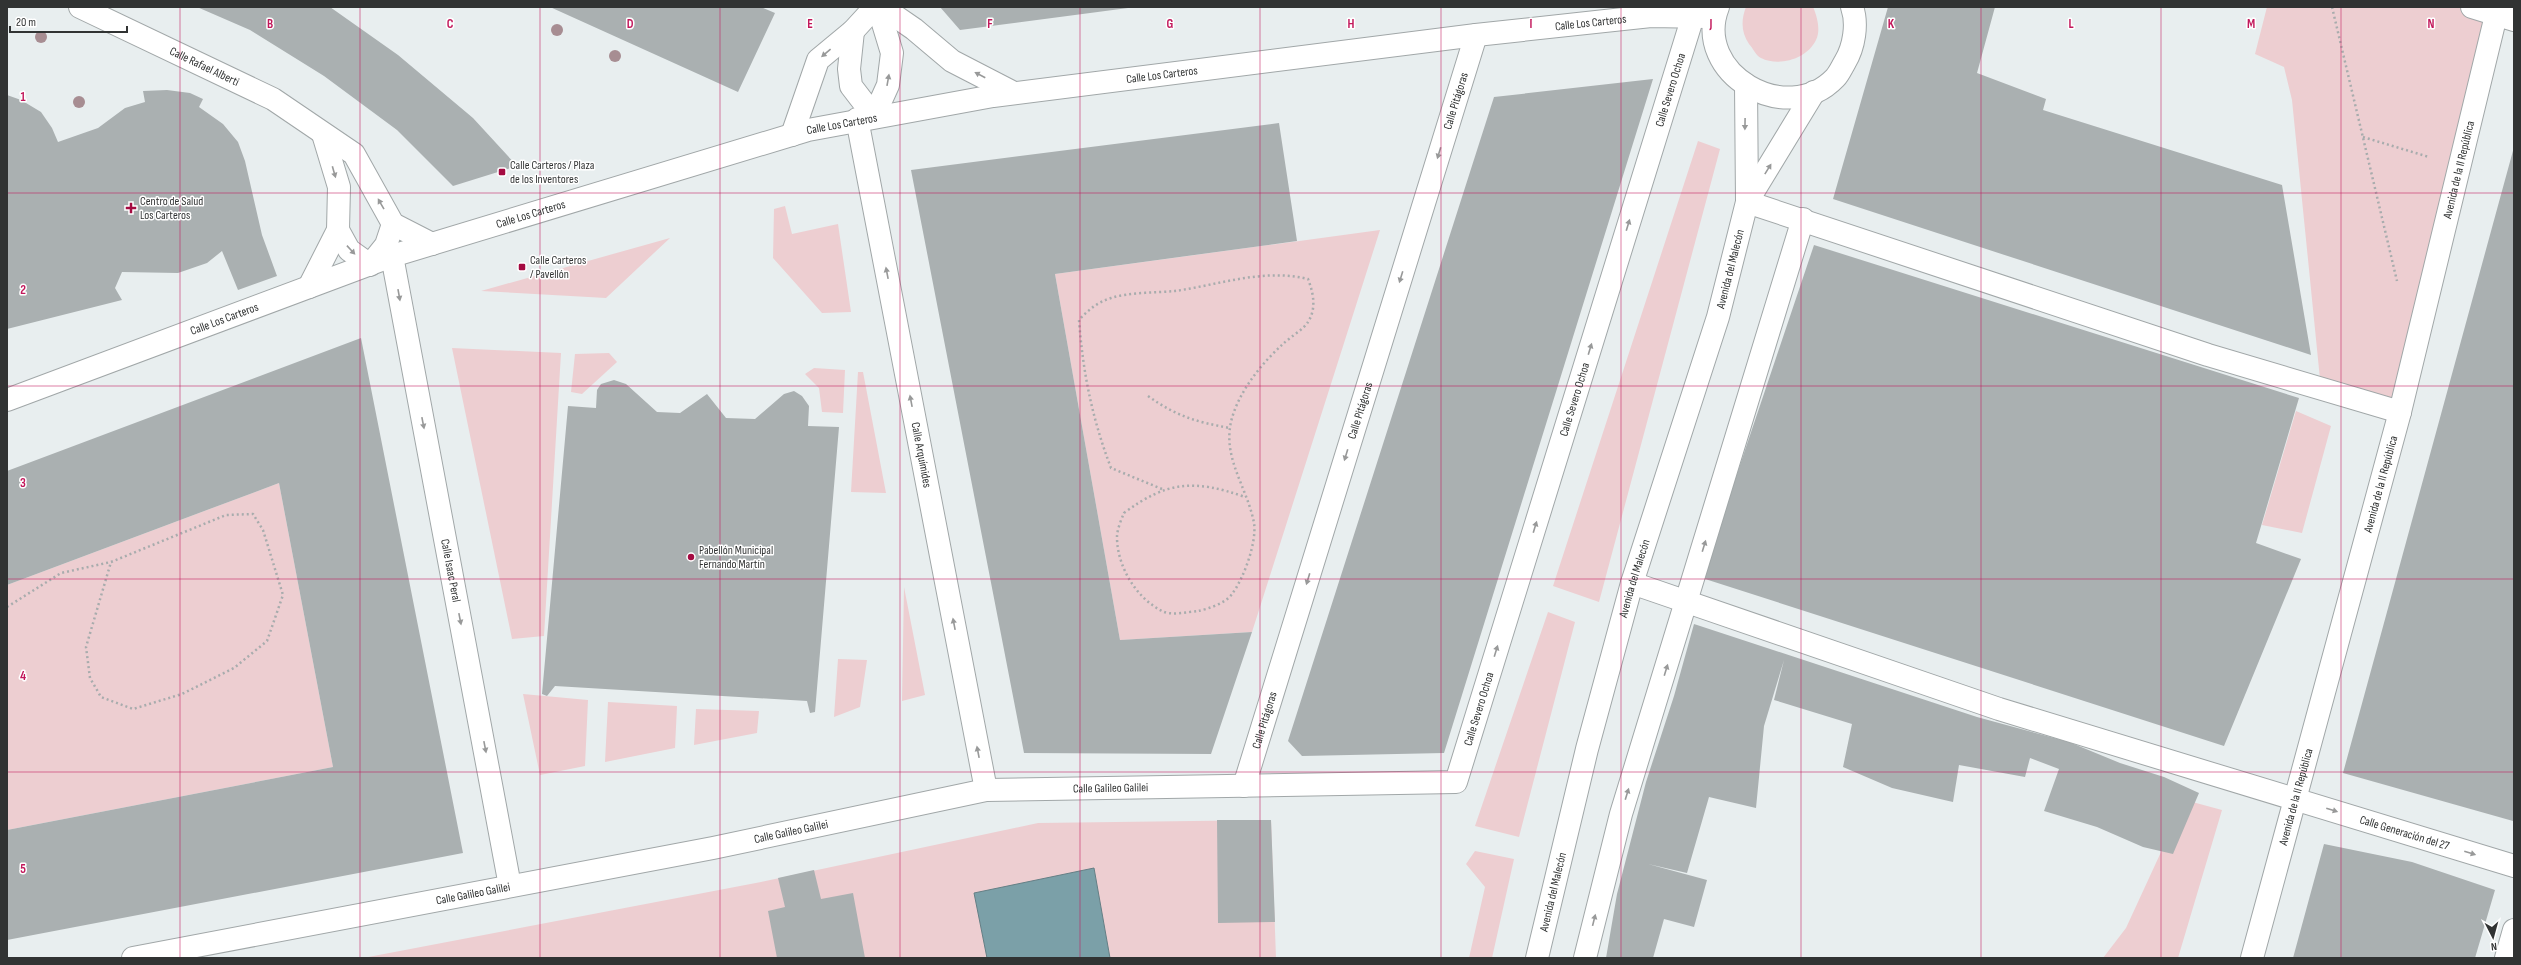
<svg xmlns="http://www.w3.org/2000/svg" width="2521" height="965" font-family="'Sofia Sans Condensed',sans-serif">
  <rect width="100%" height="100%" fill="#e8eeef"/>
  <path fill="#edced1" d="M1746,7H1813C1817,16 1821,30 1816,40C1807,59 1779,67 1761,58C1756,56 1753,48 1749,44C1741,32 1741,20 1746,7Z
    M2267,7H2498L2400,412L2321,389L2292,100L2284,67L2255,54Z
    M1698,141L1720,149L1599,602L1553,586Z
    M785,206L792,234L838,224L851,312L822,313L773,258L774,209Z
    M1380,230L1252,632L1120,640L1055,274Z
    M670,238L606,298L481,291Z
    M452,348L561,353L544,636L512,639Z
    M609,353L617,362L582,394L571,392L575,354Z
    M814,368L845,370L843,413L822,412L819,388L805,374Z
    M858,372H863L886,493L851,492Z
    M2296,411L2331,426L2302,533L2262,525Z
    M279,483L333,767L7,830V585Z
    M904,587L925,695L902,701Z
    M1548,612L1575,622L1519,837L1475,826Z
    M838,659L867,660L860,707L834,717Z
    M523,694L588,700L585,766L540,775Z
    M608,702L677,706L675,748L605,762Z
    M696,709L759,711L757,733L694,745Z
    M2185,800L2222,810L2178,958H2103L2126,928Z
    M1271,820L1276,958H363L761,882L1038,823Z
    M1475,851L1514,859L1492,958H1469L1485,887L1466,864Z"/>
  <path fill="#7ba0a8" stroke="#657f85" d="M1094,868L1110,958H987L974,893Z"/>
  <path fill="#aab0b1" d="M197,7H330L398,55L473,118L517,166L453,186L397,130L324,76L250,30Z
    M550,7H761L775,13L738,92Z
    M940,7H1128V8L960,30Z
    M1888,7H1995L1977,73L2046,99L2043,110L2282,185L2311,355L1833,199Z
    M1653,79L1444,753L1302,756L1288,741L1494,97Z
    M167,90L190,93L203,99L199,107L223,124L238,142L245,161L262,235L277,276L238,290L222,251L207,263L178,273L122,272L115,288L122,300L7,329V95L21,100L41,112L52,128L58,142L98,128L125,108L145,102L143,91Z
    M1279,123L1297,241L1055,274L1120,640L1252,632L1211,754L1024,753L911,170Z
    M2514,147V817L2513,821L2343,773Z
    M1814,245L2299,398L2256,543L2301,559L2224,746L1702,578Z
    M361,338L463,853L7,940V830L333,767L279,483L7,585V471Z
    M614,380L626,384L657,412L680,413L707,394L726,418L755,419L784,394L794,391L802,396L809,406L808,426L839,427L815,712L810,713L807,701L555,686L547,696L542,694L568,406L596,408L597,390L601,384Z
    M1694,624L1977,717L2069,742L2120,763L2164,777L2199,793L2173,854L2143,847L2097,827L2044,811L2059,769L2030,758L2025,777L1959,765L1953,802L1892,788L1843,767L1852,724L1774,700L1784,660L1764,726L1756,808L1709,797L1687,873L1648,864L1707,880L1694,927L1664,919L1653,958H1606L1617,894L1646,782L1674,696Z
    M1217,820H1271L1275,922L1218,923Z
    M2324,844L2412,862L2495,890L2475,958H2293Z
    M814,870L821,899L853,893L865,958H777L768,911L785,907L778,878Z"/>
  <g fill="none" stroke-linecap="round" stroke-linejoin="round">
    <defs>
      <g id="minor">
        <path id="s1" d="M80,7L273,99L354,154L393,224L432,244"/>
        <path d="M882,7L914,29L952,61L1014,93"/>
        <path d="M2472,7L2514,20"/>
        <path d="M853,31L849,69L851,86L874,116L888,85L892,53L878,7"/>
        <path id="s2" d="M857,119L986,790"/>
        <path d="M792,135L818,60L853,31L875,7"/>
        <path d="M1747,202L2208,355L2400,412"/>
        <path d="M338,230L349,250L370,265L386,245L393,224"/>
        <path id="s3" d="M392,256L510,886"/>
        <path d="M309,287L338,230L339,187L323,134"/>
        <path id="s4" d="M7,400L392,256L808,130L993,96L1476,35L1651,16L1707,17"/>
        <path id="s5" d="M1632,583L1999,709L2514,866"/>
        <path id="s6" d="M1244,786L1476,35"/>
        <path id="s7" d="M133,958L713,848L986,790L1456,782L1693,16"/>
        <path d="M1585,958L1621,814L1803,219"/>
        <path id="s8" d="M2252,958L2400,412L2498,7"/>
        <path d="M2506,958L2514,930"/>
      </g>
      <g id="major">
        <path d="M1718,7C1692,74 1787,128 1835,78C1839,74 1842,67 1845,62C1854,47 1858,24 1852,7"/>
        <path d="M1747,202L1814,92"/>
        <path id="s9" d="M1537,958L1587,749L1632,583L1718,317L1747,202L1746,85"/>
      </g>
    </defs>
    <use href="#minor" stroke="#a1a7a8" stroke-width="24"/>
    <use href="#major" stroke="#a1a7a8" stroke-width="24"/>
    <path stroke="#a8acad" stroke-width="2.5" stroke-dasharray="2 3" stroke-linecap="butt" d="M2332,7L2397,281
      M2363,137L2429,157
      M1148,396C1176,416 1196,422 1230,428
      M1162,489L1111,468C1092,418 1083,373 1079,320C1088,310 1098,302 1111,298C1130,292 1155,293 1175,291C1218,285 1264,268 1308,279C1313,292 1317,308 1308,322C1303,330 1290,337 1283,344C1262,363 1240,390 1232,418C1221,457 1247,486 1254,523C1257,542 1244,578 1232,594C1226,603 1208,609 1198,611C1187,612 1171,616 1162,611C1136,598 1117,566 1117,537C1117,530 1121,520 1124,513C1167,481 1194,479 1245,497
      M7,607L61,573L111,562L226,515L253,514L263,530L283,595L267,641L234,668L182,694L133,709L101,697L90,678L86,647L111,562"/>
    <use href="#minor" stroke="#fff" stroke-width="22"/>
    <use href="#major" stroke="#fff" stroke-width="22"/>
  </g>
  <g fill="#a78d92">
    <circle cx="557" cy="30" r="6"/>
    <circle cx="41" cy="37" r="6"/>
    <circle cx="615" cy="56" r="6"/>
    <circle cx="79" cy="102" r="6"/>
  </g>
  <defs><path id="oneway-solid" d="M-6-.8H1V-3.2L6.5 0L1 3.2V.8H-6Z"/></defs>
  <g fill="#989999">
    <use href="#oneway-solid" transform="translate(826 53) rotate(140)"/>
    <use href="#oneway-solid" transform="translate(980 75) rotate(-152)"/>
    <use href="#oneway-solid" transform="translate(888 80) rotate(-80)"/>
    <use href="#oneway-solid" transform="translate(1745 124) rotate(91)"/>
    <use href="#oneway-solid" transform="translate(1439 153) rotate(107)"/>
    <use href="#oneway-solid" transform="translate(1768 169) rotate(-58)"/>
    <use href="#oneway-solid" transform="translate(334 172) rotate(74)"/>
    <use href="#oneway-solid" transform="translate(381 204) rotate(-120)"/>
    <use href="#oneway-solid" transform="translate(1628 225) rotate(-73)"/>
    <use href="#oneway-solid" transform="translate(351 250) rotate(47)"/>
    <use href="#oneway-solid" transform="translate(887 273) rotate(-101)"/>
    <use href="#oneway-solid" transform="translate(1401 277) rotate(107)"/>
    <use href="#oneway-solid" transform="translate(399 295) rotate(80)"/>
    <use href="#oneway-solid" transform="translate(1590 349) rotate(-73)"/>
    <use href="#oneway-solid" transform="translate(911 401) rotate(-101)"/>
    <use href="#oneway-solid" transform="translate(423 423) rotate(79)"/>
    <use href="#oneway-solid" transform="translate(1346 455) rotate(107)"/>
    <use href="#oneway-solid" transform="translate(1535 527) rotate(-73)"/>
    <use href="#oneway-solid" transform="translate(1704 546) rotate(-73)"/>
    <use href="#oneway-solid" transform="translate(1308 579) rotate(107)"/>
    <use href="#oneway-solid" transform="translate(460 619) rotate(79)"/>
    <use href="#oneway-solid" transform="translate(954 624) rotate(-101)"/>
    <use href="#oneway-solid" transform="translate(1496 651) rotate(-73)"/>
    <use href="#oneway-solid" transform="translate(1666 670) rotate(-73)"/>
    <use href="#oneway-solid" transform="translate(485 747) rotate(79)"/>
    <use href="#oneway-solid" transform="translate(978 752) rotate(-101)"/>
    <use href="#oneway-solid" transform="translate(1627 794) rotate(-73)"/>
    <use href="#oneway-solid" transform="translate(2332 810) rotate(17)"/>
    <use href="#oneway-solid" transform="translate(2470 853) rotate(17)"/>
    <use href="#oneway-solid" transform="translate(1594 920) rotate(-76)"/>
  </g>
  <path fill="none" stroke="#c2185b" stroke-width="1" stroke-opacity="0.55" d="M180,7V958M360,7V958M540,7V958M720,7V958M900,7V958M1080,7V958M1260,7V958M1441,7V958M1621,7V958M1801,7V958M1981,7V958M2161,7V958M2341,7V958M7,193H2514M7,386H2514M7,579H2514M7,772H2514"/>
  <g fill="#a40a41" stroke="#fff" stroke-width="1.5">
    <rect x="498" y="168" width="8" height="8" rx="2"/>
    <path d="M129 202h4v4h4v4h-4v4h-4v-4h-4v-4h4z"/>
    <rect x="518" y="263" width="8" height="8" rx="2"/>
    <circle cx="691" cy="557" r="4"/>
  </g>
  <g text-anchor="middle" stroke-width="3" stroke-linejoin="round" paint-order="stroke">
    <g font-size="12" fill="#313333" stroke="#fff">
      <text dy="4" stroke="none"><textPath href="#s4" startOffset="1636">Calle Los Carteros</textPath></text>
      <text dy="4" stroke="none"><textPath href="#s1" startOffset="138">Calle Rafael Alberti</textPath></text>
      <text dy="4" stroke="none"><textPath href="#s4" startOffset="1204">Calle Los Carteros</textPath></text>
      <text dy="4" stroke="none"><textPath href="#s7" startOffset="2064">Calle Severo Ochoa</textPath></text>
      <text dy="4" stroke="none"><textPath href="#s6" startOffset="717">Calle Pitágoras</textPath></text>
      <text dy="4" stroke="none"><textPath href="#s4" startOffset="880">Calle Los Carteros</textPath></text>
      <text dy="4" stroke="none"><textPath href="#s8" startOffset="815">Avenida de la II República</textPath></text>
      <text dy="4" stroke="none"><textPath href="#s4" startOffset="556">Calle Los Carteros</textPath></text>
      <text dy="4" stroke="none"><textPath href="#s9" startOffset="716">Avenida del Malecón</textPath></text>
      <text dy="4" stroke="none"><textPath href="#s4" startOffset="232">Calle Los Carteros</textPath></text>
      <text dy="4" stroke="none"><textPath href="#s7" startOffset="1740">Calle Severo Ochoa</textPath></text>
      <text dy="4" stroke="none"><textPath href="#s6" startOffset="393">Calle Pitágoras</textPath></text>
      <text dy="4" stroke="none"><textPath href="#s2" startOffset="342">Calle Arquímides</textPath></text>
      <text dy="4" stroke="none"><textPath href="#s8" startOffset="491">Avenida de la II República</textPath></text>
      <text dy="4" stroke="none"><textPath href="#s3" startOffset="320">Calle Isaac Peral</textPath></text>
      <text dy="4" stroke="none"><textPath href="#s9" startOffset="392">Avenida del Malecón</textPath></text>
      <text dy="4" stroke="none"><textPath href="#s7" startOffset="1416">Calle Severo Ochoa</textPath></text>
      <text dy="4" stroke="none"><textPath href="#s6" startOffset="69">Calle Pitágoras</textPath></text>
      <text dy="4" stroke="none"><textPath href="#s7" startOffset="994">Calle Galileo Galilei</textPath></text>
      <text dy="4" stroke="none"><textPath href="#s8" startOffset="167">Avenida de la II República</textPath></text>
      <text dy="4" stroke="none"><textPath href="#s7" startOffset="670">Calle Galileo Galilei</textPath></text>
      <text dy="4" stroke="none"><textPath href="#s5" startOffset="812">Calle Generación del 27</textPath></text>
      <text dy="4" stroke="none"><textPath href="#s9" startOffset="68">Avenida del Malecón</textPath></text>
      <text dy="4" stroke="none"><textPath href="#s7" startOffset="346">Calle Galileo Galilei</textPath></text>
    </g>
    <g font-size="12" fill="#313333" stroke="#fff" text-anchor="start">
      <text x="510" y="169">Calle Carteros / Plaza<tspan x="510" dy="14">de los Inventores</tspan></text>
      <text x="140" y="205">Centro de Salud<tspan x="140" dy="14">Los Carteros</tspan></text>
      <text x="530" y="264">Calle Carteros<tspan x="530" dy="14">/ Pavellón</tspan></text>
      <text x="699" y="554">Pabellón Municipal<tspan x="699" dy="14">Fernando Martín</tspan></text>
    </g>
  </g>
  <g font-size="13" text-anchor="middle" font-weight="bold" fill="#c2185b" stroke="#fff" stroke-width="3" stroke-linejoin="round" paint-order="stroke">
    <text x="270" y="28">B</text>
    <text x="450" y="28">C</text>
    <text x="630" y="28">D</text>
    <text x="810" y="28">E</text>
    <text x="990" y="28">F</text>
    <text x="1170" y="28">G</text>
    <text x="1351" y="28">H</text>
    <text x="1531" y="28">I</text>
    <text x="1711" y="28">J</text>
    <text x="1891" y="28">K</text>
    <text x="2071" y="28">L</text>
    <text x="2251" y="28">M</text>
    <text x="2431" y="28">N</text>
    <text x="23" y="101">1</text>
    <text x="23" y="294">2</text>
    <text x="23" y="487">3</text>
    <text x="23" y="680">4</text>
    <text x="23" y="873">5</text>
  </g>
  <rect width="2521" height="965" fill="none" stroke="#313333" stroke-width="16"/>
  <g transform="translate(2493 937) rotate(174)" stroke="#ffffff" stroke-width="3" paint-order="stroke">
  <path d="M0-3L7 15L0 10L-7 15Z" fill="#313333"/>
  <text y="-6" font-size="11" font-weight="bold" text-anchor="middle" fill="#313333">N</text>
  </g>
  <path d="M10 26v6h117v-6" fill="none" stroke="#313333" stroke-width="2"/>
  <text x="16" y="26" font-size="12" fill="#313333" stroke="#ffffff" stroke-width="3" paint-order="stroke">20 m</text>
</svg>
